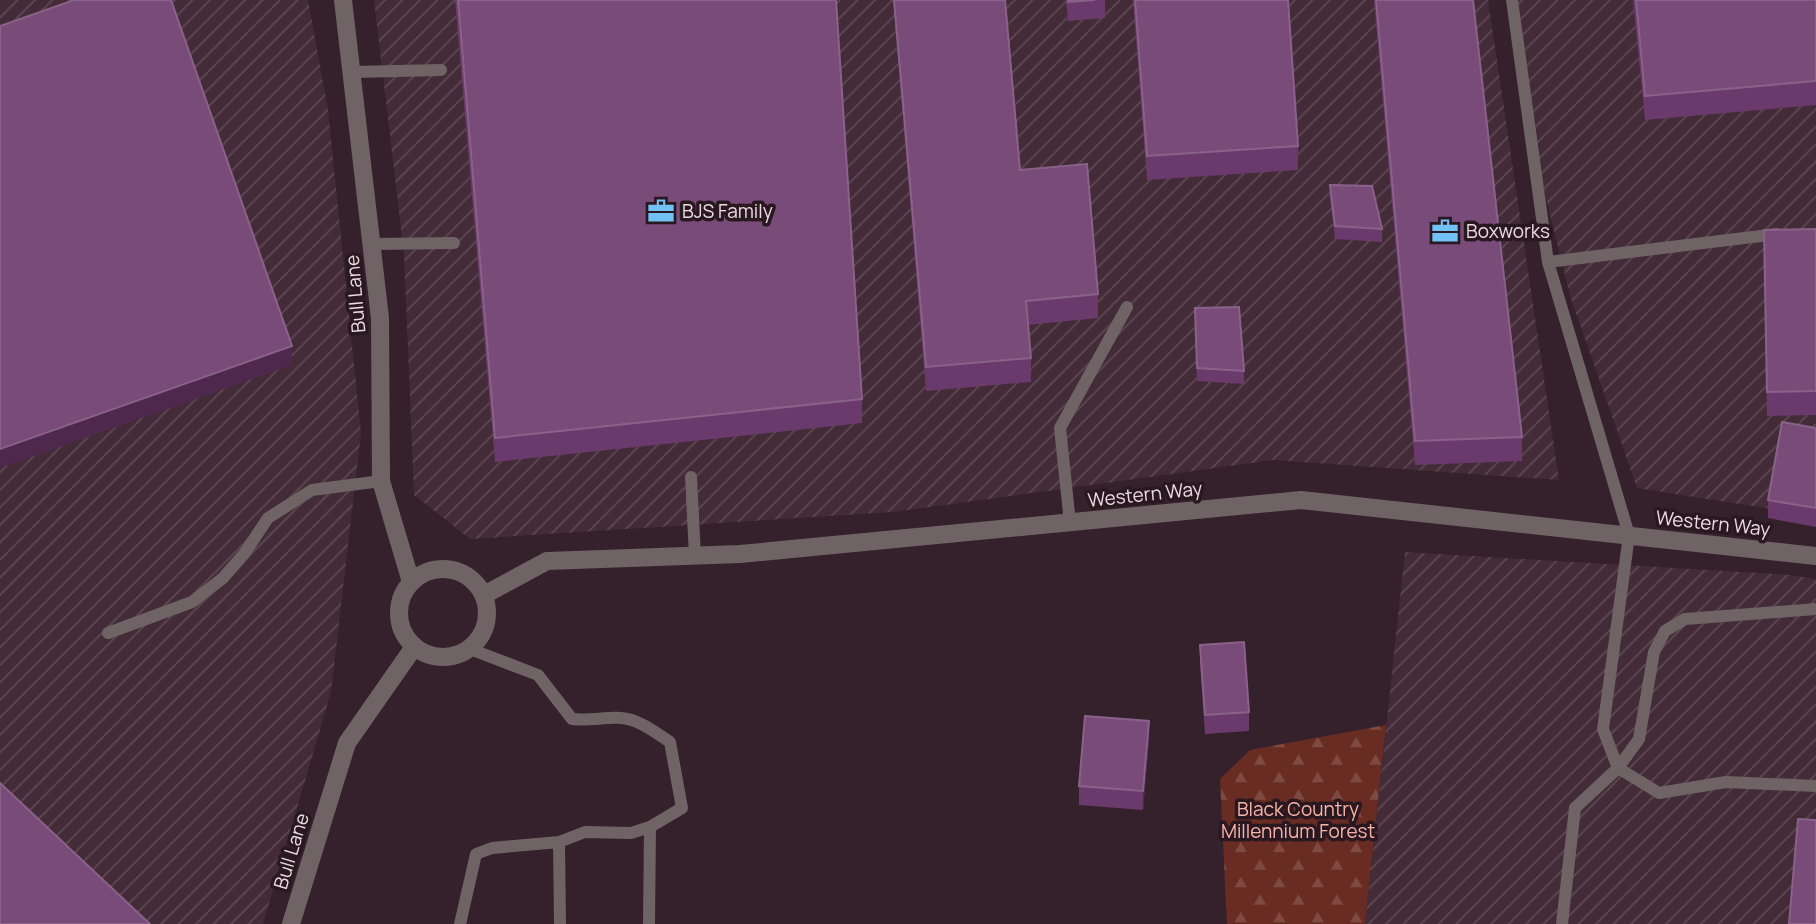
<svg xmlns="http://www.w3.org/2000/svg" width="1816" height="924" font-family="Manrope,sans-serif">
  <defs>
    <pattern id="industrial-furrows" width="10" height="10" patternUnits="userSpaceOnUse" patternTransform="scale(1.75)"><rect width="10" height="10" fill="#432b37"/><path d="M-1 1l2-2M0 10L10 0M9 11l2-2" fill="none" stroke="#5e4954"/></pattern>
    <pattern id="forest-firs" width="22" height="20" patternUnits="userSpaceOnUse" patternTransform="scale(1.75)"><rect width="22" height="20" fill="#692c22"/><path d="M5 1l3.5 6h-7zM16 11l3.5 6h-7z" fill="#7e4a42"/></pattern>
  </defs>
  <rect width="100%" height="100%" fill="#34212b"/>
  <path fill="url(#industrial-furrows)" d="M0,0H308L328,110L361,433L331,692L263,924H0Z
    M374,0H1488L1559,480L1273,460L893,512L470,539L414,495L404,254Z
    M1516,0H1816V516L1637,488L1570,296L1542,182Z
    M1405,552L1791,575L1816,579V924H1365Z"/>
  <path fill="url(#forest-firs)" d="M1386,725L1365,924H1227L1220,779L1250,750Z"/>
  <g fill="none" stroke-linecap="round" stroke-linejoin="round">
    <path stroke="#6f6365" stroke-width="12" d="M1512,0L1548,262L1629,535L1603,729L1618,768L1659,793L1726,782L1816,786
      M353,72L441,70
      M372,244L454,243
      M1548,262L1777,234
      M691,477L695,556
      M1070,523L1060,428L1127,307
      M108,633L192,602L223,578L244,554L268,518L312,490L381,481
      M470,649L538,675L572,719C589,721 604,717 621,718C639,719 656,733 670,742L682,808L650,827L649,924
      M559,842L560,924
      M460,924L476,854L492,848L559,842L585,832L631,833L650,827
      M1562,924L1575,808L1618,768L1639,739L1654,652L1665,631L1685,619L1816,609"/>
    <path stroke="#6f6365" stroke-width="18" d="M343,0L380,318L381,481L411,582
      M399 613a44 44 0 1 1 88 0a44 44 0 1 1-88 0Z
      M484,595L547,561L740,554L1301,500L1816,556
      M291,924L347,743L414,647"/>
  </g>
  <path fill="#6a3a6c" d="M455,0H836L862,399V423L495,462Z
    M893,0H1005L1020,170L1098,294V318L1028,325L1031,358V382L926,391Z
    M1066,0H1105V18L1068,21Z
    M1133,0H1288L1298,146V170L1147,180Z
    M1374,0H1473L1522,437V461L1415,465Z
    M1633,0H1816V105L1645,120Z
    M1330,185L1382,229V242L1335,239L1330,198Z
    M1816,229V415L1767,416L1764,254Z
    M1195,321L1244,371V384L1197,381Z
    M1816,428V527L1768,518V500Z
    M1200,645L1249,712V731L1205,734L1200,664Z
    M1149,740L1143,810L1079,805V786Z"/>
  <path fill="#4f294d" d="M292,346V365L0,468V449Z
    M1149,721V740L1143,810V791Z"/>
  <path fill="#784b78" stroke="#8a6289" stroke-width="2" d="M74,0H171L292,346L0,449V26Z
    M458,0H836L862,399L495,438Z
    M894,0H1005L1020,170L1087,164L1098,294L1026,301L1031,358L926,367Z
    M1068,0H1095L1068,2Z
    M1135,0H1288L1298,146L1147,156Z
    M1376,0H1473L1522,437L1415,441Z
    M1636,0H1816V81L1645,96Z
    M1330,185L1372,186L1382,229L1335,226Z
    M1816,229V391L1767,392L1764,230Z
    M1239,307L1244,371L1197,368L1195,308Z
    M1782,422L1816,428V508L1768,500Z
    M1244,642L1249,712L1205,715L1200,645Z
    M1085,716L1149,721L1143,791L1079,786Z
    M0,783L150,924H0Z
    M1798,819L1816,820V924H1789Z"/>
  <defs>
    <symbol id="office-bare" viewBox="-9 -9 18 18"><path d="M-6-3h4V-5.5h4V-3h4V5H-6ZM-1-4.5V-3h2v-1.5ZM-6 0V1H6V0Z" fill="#72c1f5" stroke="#2a1821" stroke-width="2.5" paint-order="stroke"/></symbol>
  </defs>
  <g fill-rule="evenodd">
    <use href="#office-bare" x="642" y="192" width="38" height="38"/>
    <use href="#office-bare" x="1426" y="212" width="38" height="38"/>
  </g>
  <g text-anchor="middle" stroke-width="7" stroke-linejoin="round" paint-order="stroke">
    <g font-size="19" fill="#e8dbe1" stroke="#2a1821" text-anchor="start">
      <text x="682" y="218">BJS Family</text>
      <text x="1466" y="238">Boxworks</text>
    </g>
    <g font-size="19" fill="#e8dbe1" stroke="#2a1821">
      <text transform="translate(355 294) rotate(-95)" y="7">Bull Lane</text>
      <text transform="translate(1145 494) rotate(-6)" y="7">Western Way</text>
      <text transform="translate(1713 523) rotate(6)" y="7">Western Way</text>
      <text transform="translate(291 851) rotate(-73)" y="7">Bull Lane</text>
    </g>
    <g font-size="19" fill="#f7b3a7" stroke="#2a1821">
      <text x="1298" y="816">Black Country<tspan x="1298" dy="22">Millennium Forest</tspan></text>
    </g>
  </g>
</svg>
